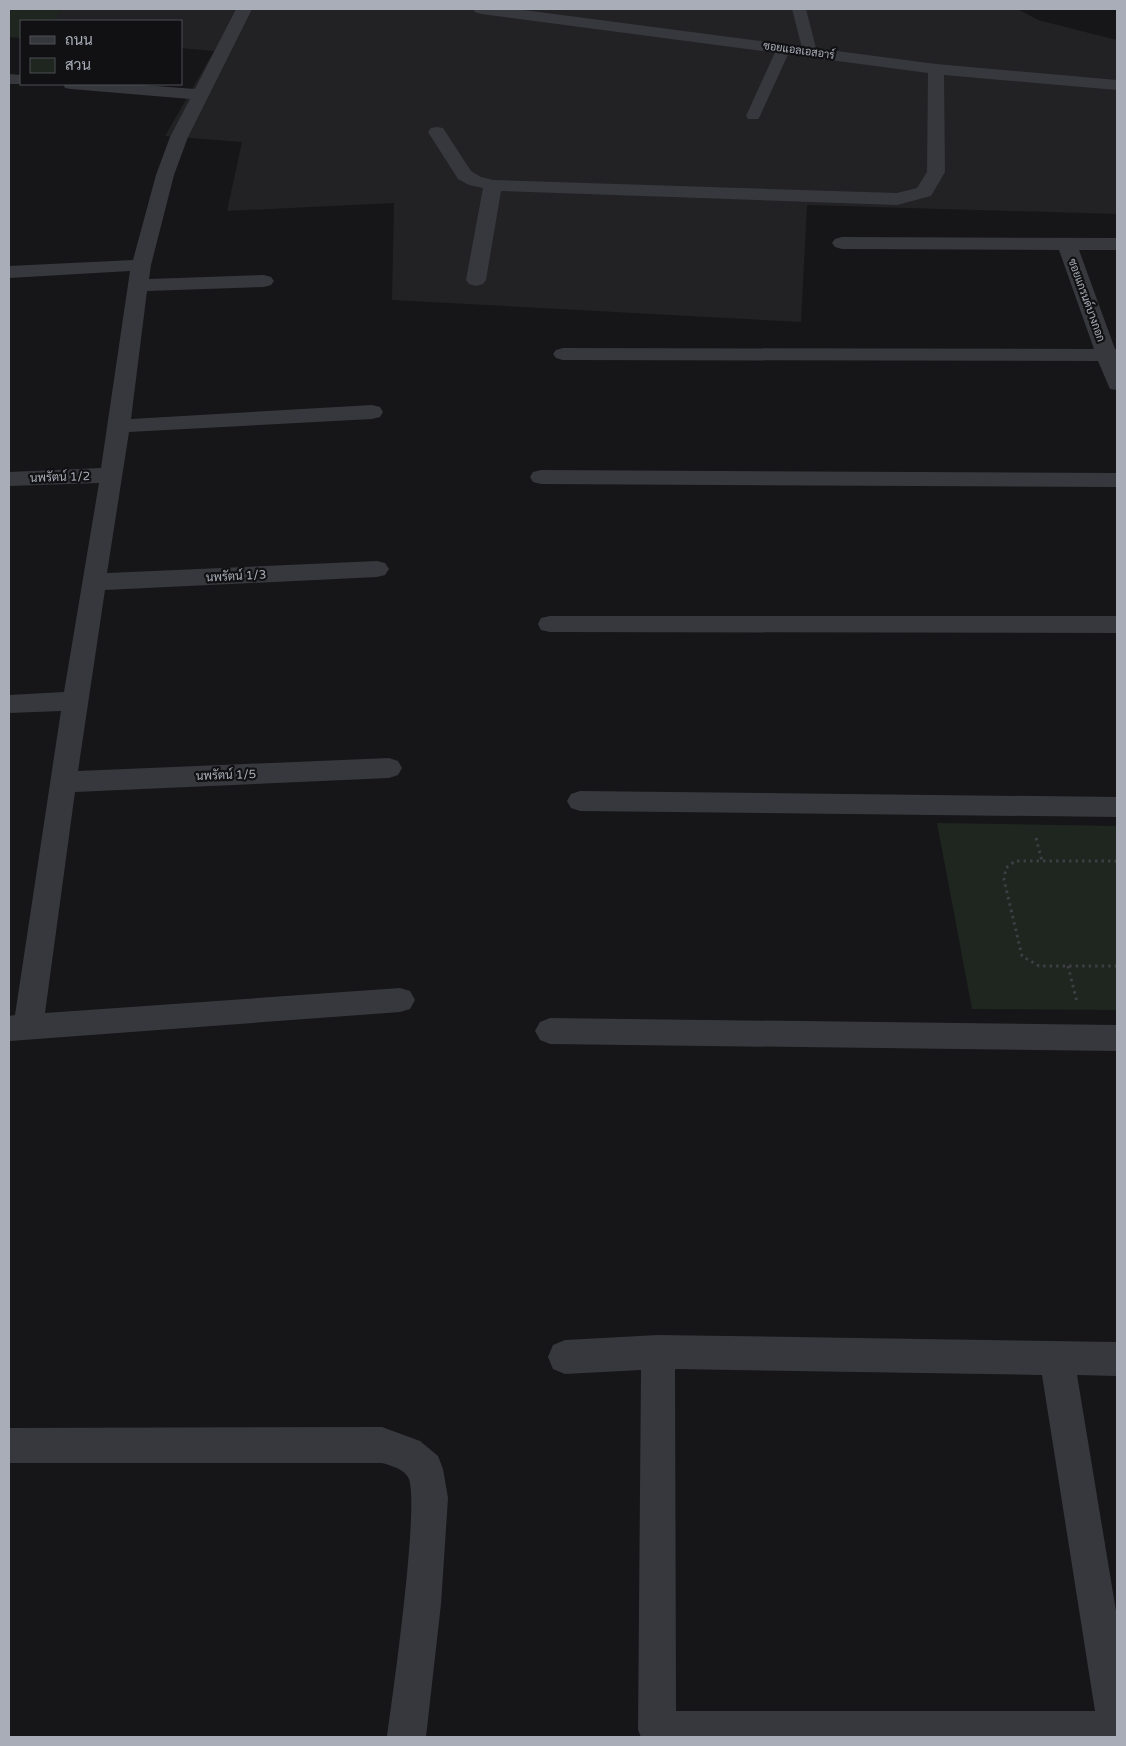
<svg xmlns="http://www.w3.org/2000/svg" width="1126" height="1746" font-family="'Varela Round',Sarabun,sans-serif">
  <rect width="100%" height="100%" fill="#161618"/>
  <path fill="#222225" d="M61,9H1018L1038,20L1117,40V214L807,205L801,322L392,300L394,203L227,211L242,142L165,136L214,51L181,48V21H55Z"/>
  <path fill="#1e261f" d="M9,9H61L55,21H21V38L9,37Z
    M937,823L1117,826V1010L972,1009Z"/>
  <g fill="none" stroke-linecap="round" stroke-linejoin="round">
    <path stroke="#3d3f44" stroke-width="3" stroke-dasharray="2.5 4" stroke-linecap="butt" d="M1036,838L1042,861
      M1117,861H1015L1006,868L1004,880L1022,956L1039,966H1117
      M1068,966L1077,1002"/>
    <path fill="#37383d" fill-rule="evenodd" d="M792,9H806L817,52L815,55H805L803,52Z
      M784,44L791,48L760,116L758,119H748L746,116L777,48Z"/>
    <path fill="#37383d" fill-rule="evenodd" d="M236,9H252L188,137L174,175L151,265L149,279L264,275L271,277L274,281L271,285L264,287L147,291L131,419L372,405L380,407L383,412L380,417L372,419L129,432L107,573L377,561L385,563L389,569L385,575L377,577L105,590L78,771L389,758L398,761L402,768L398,775L389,778L75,792L45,1013L400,988L410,991L415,1000L410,1009L400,1012L10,1041L9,1016L15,1015L61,711L9,713V695L64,692L99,483L9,486V472L101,468L130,271L9,278V266L133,260L156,175L170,137L190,99L71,89L65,88L63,84H129L195,89Z
      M473,9H516L936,64L1117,80V90L944,75L945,172L931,196L897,205L501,191L486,280L483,284L476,286L469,284L466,280L483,188L469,185L458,179L428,132L431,128L437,127L443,128L471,171L481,177L493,180L897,193L917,188L927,172L928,73L481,14L475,12Z
      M9,74L21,75V84H26H9Z
      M842,237L1117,238V250H1079L1115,349H1117V390L1110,389L1098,361L563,360L556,358L553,354L556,350L563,348L1094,349L1059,250L842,249L835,247L832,243L835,239Z
      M541,470L1117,473V487L541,484L533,482L530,477L533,472Z
      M550,616H1117V633L550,632L541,630L538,624L541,618Z
      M580,791L1117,797V817L580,811L571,808L567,801L571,794Z
      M550,1018L1117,1025V1051L550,1044L540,1040L535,1031L540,1022Z
      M658,1335L1117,1342V1376L1077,1375L1117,1617V1737H641L638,1730L641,1370L565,1374L553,1369L548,1357L553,1345L565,1340ZM675,1369L1042,1375L1095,1711H676Z
      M382,1427L420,1441L438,1456L443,1469L448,1498L441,1604L426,1737H387C392,1701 421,1497 408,1477C402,1468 392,1466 382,1463H9V1428Z"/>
  </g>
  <g text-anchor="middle" stroke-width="4.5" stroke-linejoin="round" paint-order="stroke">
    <g font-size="11" fill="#a8adb8" stroke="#111113">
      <text transform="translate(799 50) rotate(8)" y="4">ซอยแอลเอสอาร์</text>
      <text transform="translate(1087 300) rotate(70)" y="4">ซอยแกรนด์บางกอก</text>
    </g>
    <g font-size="12" fill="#a8adb8" stroke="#111113">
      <text transform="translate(60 477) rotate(-2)" y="4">นพรัตน์ 1/2</text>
      <text transform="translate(236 576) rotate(-3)" y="4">นพรัตน์ 1/3</text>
      <text transform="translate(226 775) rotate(-2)" y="4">นพรัตน์ 1/5</text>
    </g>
  </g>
  <rect width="1126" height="1746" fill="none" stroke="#a8adb8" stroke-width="20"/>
  <rect x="20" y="20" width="162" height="65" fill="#111113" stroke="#4d4f55"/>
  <rect x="30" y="36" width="25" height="8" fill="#37383d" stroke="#4d4f55"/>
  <text x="65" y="45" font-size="15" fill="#a8adb8">ถนน</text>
  <rect x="30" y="58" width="25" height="15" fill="#1e261f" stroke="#4d4f55"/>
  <text x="65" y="70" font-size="15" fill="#a8adb8">สวน</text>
</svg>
